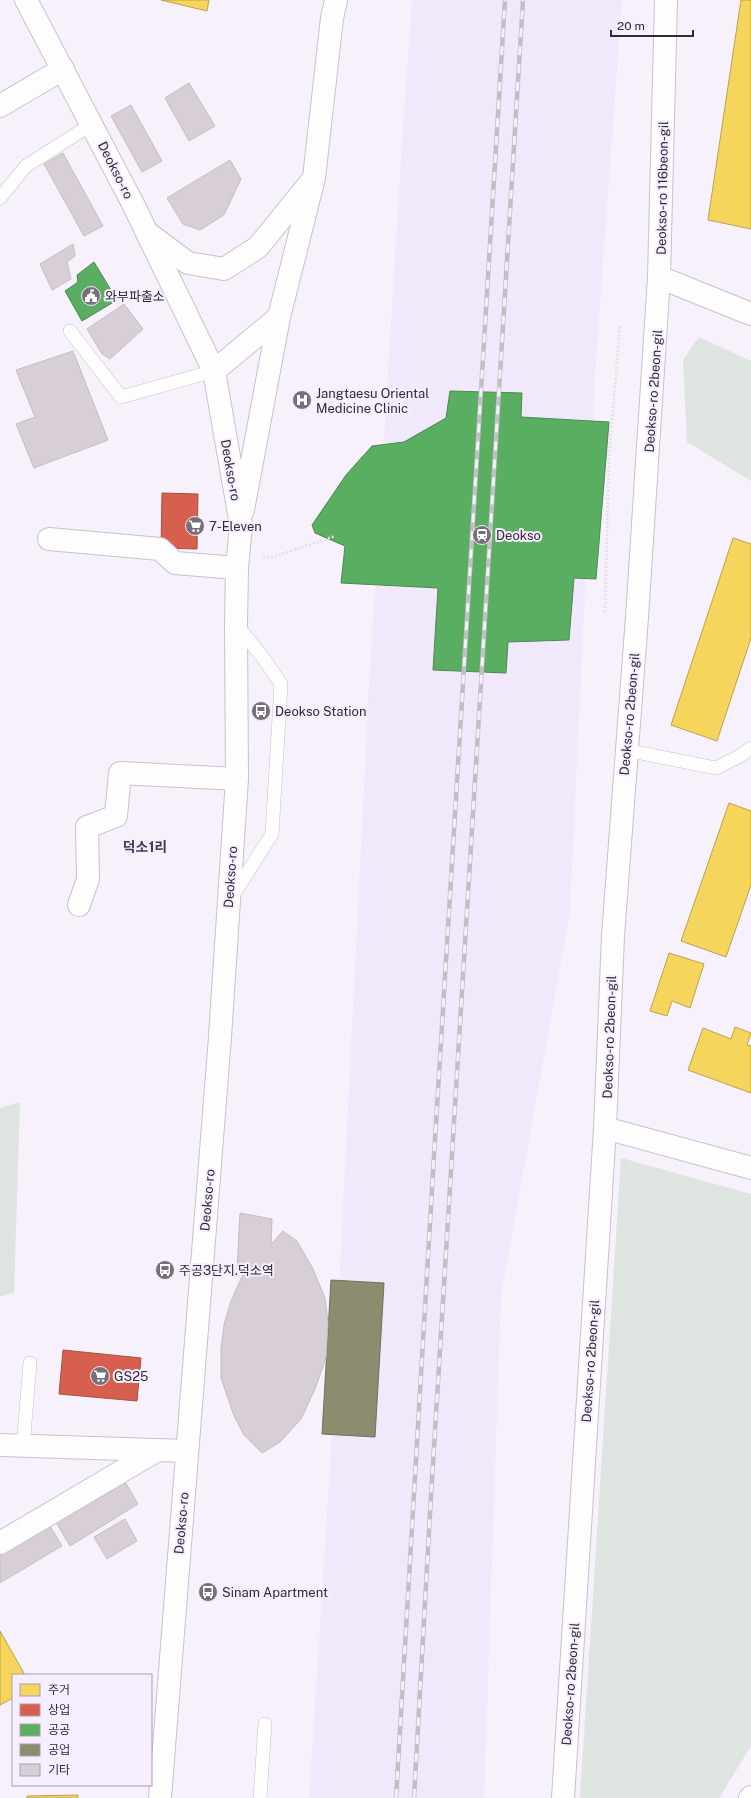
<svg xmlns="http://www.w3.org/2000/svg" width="751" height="1798" font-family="'Public Sans','Noto Sans KR',sans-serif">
  <rect width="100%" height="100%" fill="#f6f1fa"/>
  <path fill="#f2e8fb" d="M412,0H622L595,375L570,912L501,1296L484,1798H309L330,1468L369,687L403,126Z"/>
  <path fill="#dee4e0" d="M699,337L751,361V481L687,442L683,360Z
    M20,1102L14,1293L0,1296V1108Z
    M621,1158L751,1194V1746L719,1798H580Z"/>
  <path fill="#f6d55c" stroke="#bba251" d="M161,0H209L207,11Z
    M741,0H751V229L708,220Z
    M733,538L751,544V638L717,741L671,725Z
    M729,803L751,811V885L726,957L681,941Z
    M669,953L704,964L690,1008L672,1001L667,1016L650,1011Z
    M735,1027L751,1033L747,1045L751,1046V1093L688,1070L703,1028L731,1039Z
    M0,1631L25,1675H13V1698L0,1705Z
    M78,1795V1798H27V1796Z"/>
  <path fill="#d6604d" stroke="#a45046" d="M162,493L198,494L197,549L161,548Z
    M63,1350L141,1358L137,1401L59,1394Z"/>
  <path fill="#5aae61" stroke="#4e8754" d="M94,262L117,300L82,321L65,291L78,282L77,275Z
    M450,391L522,393L521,417L609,422L596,579L574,578L569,640L508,642L506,673L433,670L438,588L341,583L345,546L315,533L312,525L346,475L372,446L404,442L446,418Z"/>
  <path fill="#8c8c6e" stroke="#716f5d" d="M331,1280L384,1283L375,1437L322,1434Z"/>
  <path fill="#d8cfd6" stroke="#c6bdc4" d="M189,83L215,126L189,141L165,98Z
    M131,105L162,161L142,172L111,116Z
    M63,153L103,226L84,236L44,164Z
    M230,160L241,179L224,215L200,230L183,224L167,198Z
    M73,244L75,256L67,262L71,279L52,290L40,264Z
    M124,304L143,329L110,359L102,354L87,329Z
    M73,351L108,440L34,468L16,424L35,417L16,370Z
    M240,1213L272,1219L271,1244L283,1231L297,1241L313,1269L325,1298L328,1322L326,1358L315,1389L301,1419L280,1442L262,1453L244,1435L234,1416L221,1378V1349L224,1325L231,1301L245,1270L237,1269Z
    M121,1475L138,1504L70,1546L53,1517Z
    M125,1519L137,1541L107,1559L94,1537Z
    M48,1523L62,1546L0,1583V1552Z"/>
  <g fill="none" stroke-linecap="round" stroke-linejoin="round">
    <defs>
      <path id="lane" d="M0,198L26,166L92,124
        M70,331L121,397L214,371
        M626,750L716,768L738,757L751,748
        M232,897L272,834L281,684L264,659L236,624
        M23,1447L30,1363
        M260,1798L265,1724"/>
      <path id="street" d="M26,0L133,204L214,371L241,525L237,568L236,624L237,779L220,1037L160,1798
        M666,0L659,277L751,314
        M0,106L63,69
        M149,234L188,263L224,269L258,247L310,183
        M214,371L279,317L314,178L332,18L336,0
        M243,510L279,317
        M49,539L160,549L175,563L237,568
        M79,905L88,879L87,827L116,816L120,773L237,779
        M605,1128L751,1168
        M0,1445L187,1451
        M0,1543L156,1451
        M563,1798L605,1128L613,936L637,617L659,277
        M750,1798L751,1797"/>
    </defs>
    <use href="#lane" stroke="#c7c2cc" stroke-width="14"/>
    <use href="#street" stroke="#c7c2cc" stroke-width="24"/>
    <path stroke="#e2e0e3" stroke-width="2.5" stroke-dasharray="2 2" stroke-linecap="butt" d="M263,557H273L335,536
      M605,612L609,456L620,326"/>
    <use href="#lane" stroke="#fefdfe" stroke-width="13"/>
    <use href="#street" stroke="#fefdfe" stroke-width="22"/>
    <defs>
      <path id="rail" d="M396,1798L433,1172L505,0
        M414,1798L431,1496L523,0"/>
    </defs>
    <use href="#rail" stroke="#c0bfc2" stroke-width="4.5"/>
    <use href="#rail" stroke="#f6edfe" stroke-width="3" stroke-dasharray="9" stroke-linecap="butt"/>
  </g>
  <defs>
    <symbol id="civic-disc" viewBox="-11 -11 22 22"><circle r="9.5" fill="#76707b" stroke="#f6edfe"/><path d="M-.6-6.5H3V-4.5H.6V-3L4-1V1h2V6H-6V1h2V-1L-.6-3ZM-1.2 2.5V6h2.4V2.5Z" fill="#fff"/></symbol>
    <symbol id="hospital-disc" viewBox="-11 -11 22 22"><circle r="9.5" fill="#76707b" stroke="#f6edfe"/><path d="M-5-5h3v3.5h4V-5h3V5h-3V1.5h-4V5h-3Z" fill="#fff"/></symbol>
    <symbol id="supermarket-disc" viewBox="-11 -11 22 22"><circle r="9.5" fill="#76707b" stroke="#f6edfe"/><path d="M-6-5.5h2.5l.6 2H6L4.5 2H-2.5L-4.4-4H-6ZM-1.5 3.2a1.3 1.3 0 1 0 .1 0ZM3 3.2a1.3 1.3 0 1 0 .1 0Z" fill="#fff"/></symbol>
    <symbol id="station-disc" viewBox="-11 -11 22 22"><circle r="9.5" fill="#76707b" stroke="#f6edfe"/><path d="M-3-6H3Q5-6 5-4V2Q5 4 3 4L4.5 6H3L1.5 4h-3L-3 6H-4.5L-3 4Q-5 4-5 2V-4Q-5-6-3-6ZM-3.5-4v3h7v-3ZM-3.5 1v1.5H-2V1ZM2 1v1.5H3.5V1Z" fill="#fff"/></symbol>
    <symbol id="bus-disc" viewBox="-11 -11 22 22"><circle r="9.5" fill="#76707b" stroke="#f6edfe"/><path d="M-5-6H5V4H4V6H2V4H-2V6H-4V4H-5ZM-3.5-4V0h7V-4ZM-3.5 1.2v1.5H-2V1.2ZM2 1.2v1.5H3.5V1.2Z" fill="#fff"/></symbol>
  </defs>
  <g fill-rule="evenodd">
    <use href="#civic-disc" x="80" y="285" width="22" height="22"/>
    <use href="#hospital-disc" x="291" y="389" width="22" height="22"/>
    <use href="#supermarket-disc" x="184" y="515" width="22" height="22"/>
    <use href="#station-disc" x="471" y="524" width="22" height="22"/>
    <use href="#bus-disc" x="250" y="700" width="22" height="22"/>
    <use href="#bus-disc" x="154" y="1259" width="22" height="22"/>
    <use href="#supermarket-disc" x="89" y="1365" width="22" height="22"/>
    <use href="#bus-disc" x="197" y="1581" width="22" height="22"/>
  </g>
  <g text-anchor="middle" stroke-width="4" stroke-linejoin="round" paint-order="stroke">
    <g font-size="13" fill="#312b36" stroke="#f6edfe">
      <text transform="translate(116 170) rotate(63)" y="5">Deokso-ro</text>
      <text transform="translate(662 188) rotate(-89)" y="5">Deokso-ro 116beon-gil</text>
      <text transform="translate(653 391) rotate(-86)" y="5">Deokso-ro 2beon-gil</text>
      <text transform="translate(231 470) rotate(80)" y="5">Deokso-ro</text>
      <text transform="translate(629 714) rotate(-85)" y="5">Deokso-ro 2beon-gil</text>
      <text transform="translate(230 877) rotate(-86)" y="5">Deokso-ro</text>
      <text transform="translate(609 1037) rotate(-88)" y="5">Deokso-ro 2beon-gil</text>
      <text transform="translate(207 1200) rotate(-85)" y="5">Deokso-ro</text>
      <text transform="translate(590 1361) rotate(-86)" y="5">Deokso-ro 2beon-gil</text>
      <text transform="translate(181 1523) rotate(-85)" y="5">Deokso-ro</text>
      <text transform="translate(570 1684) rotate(-86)" y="5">Deokso-ro 2beon-gil</text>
    </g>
    <g font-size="13" fill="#312b36" stroke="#f6edfe" text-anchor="start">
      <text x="105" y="301">와부파출소</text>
      <text x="316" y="398">Jangtaesu Oriental<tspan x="316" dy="15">Medicine Clinic</tspan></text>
      <text x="209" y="531">7-Eleven</text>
      <text x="496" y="540">Deokso</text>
      <text x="275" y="716">Deokso Station</text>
      <text x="179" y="1275">주공3단지.덕소역</text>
      <text x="114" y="1381">GS25</text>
      <text x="222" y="1597">Sinam Apartment</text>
    </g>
    <g font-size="14" font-weight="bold" fill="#463a50" stroke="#f6edfe">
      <text x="145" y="852">덕소1리</text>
    </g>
  </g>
  <rect x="12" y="1674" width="140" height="112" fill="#f6edfe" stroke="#a79fae"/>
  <rect x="20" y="1684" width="20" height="12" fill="#f6d55c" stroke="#a79fae"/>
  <text x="48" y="1694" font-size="12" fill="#312b36">주거</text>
  <rect x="20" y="1704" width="20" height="12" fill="#d6604d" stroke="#a79fae"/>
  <text x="48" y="1714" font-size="12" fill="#312b36">상업</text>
  <rect x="20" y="1724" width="20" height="12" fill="#5aae61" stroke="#a79fae"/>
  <text x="48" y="1734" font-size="12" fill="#312b36">공공</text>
  <rect x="20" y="1744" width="20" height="12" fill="#8c8c6e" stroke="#a79fae"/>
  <text x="48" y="1754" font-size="12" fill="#312b36">공업</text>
  <rect x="20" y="1764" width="20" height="12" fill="#d8cfd6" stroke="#a79fae"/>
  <text x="48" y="1774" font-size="12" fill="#312b36">기타</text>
  <path d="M611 30v6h82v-6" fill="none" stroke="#312b36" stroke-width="2"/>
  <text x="617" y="30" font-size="12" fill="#312b36" stroke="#f6edfe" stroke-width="3" paint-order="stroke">20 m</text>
</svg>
